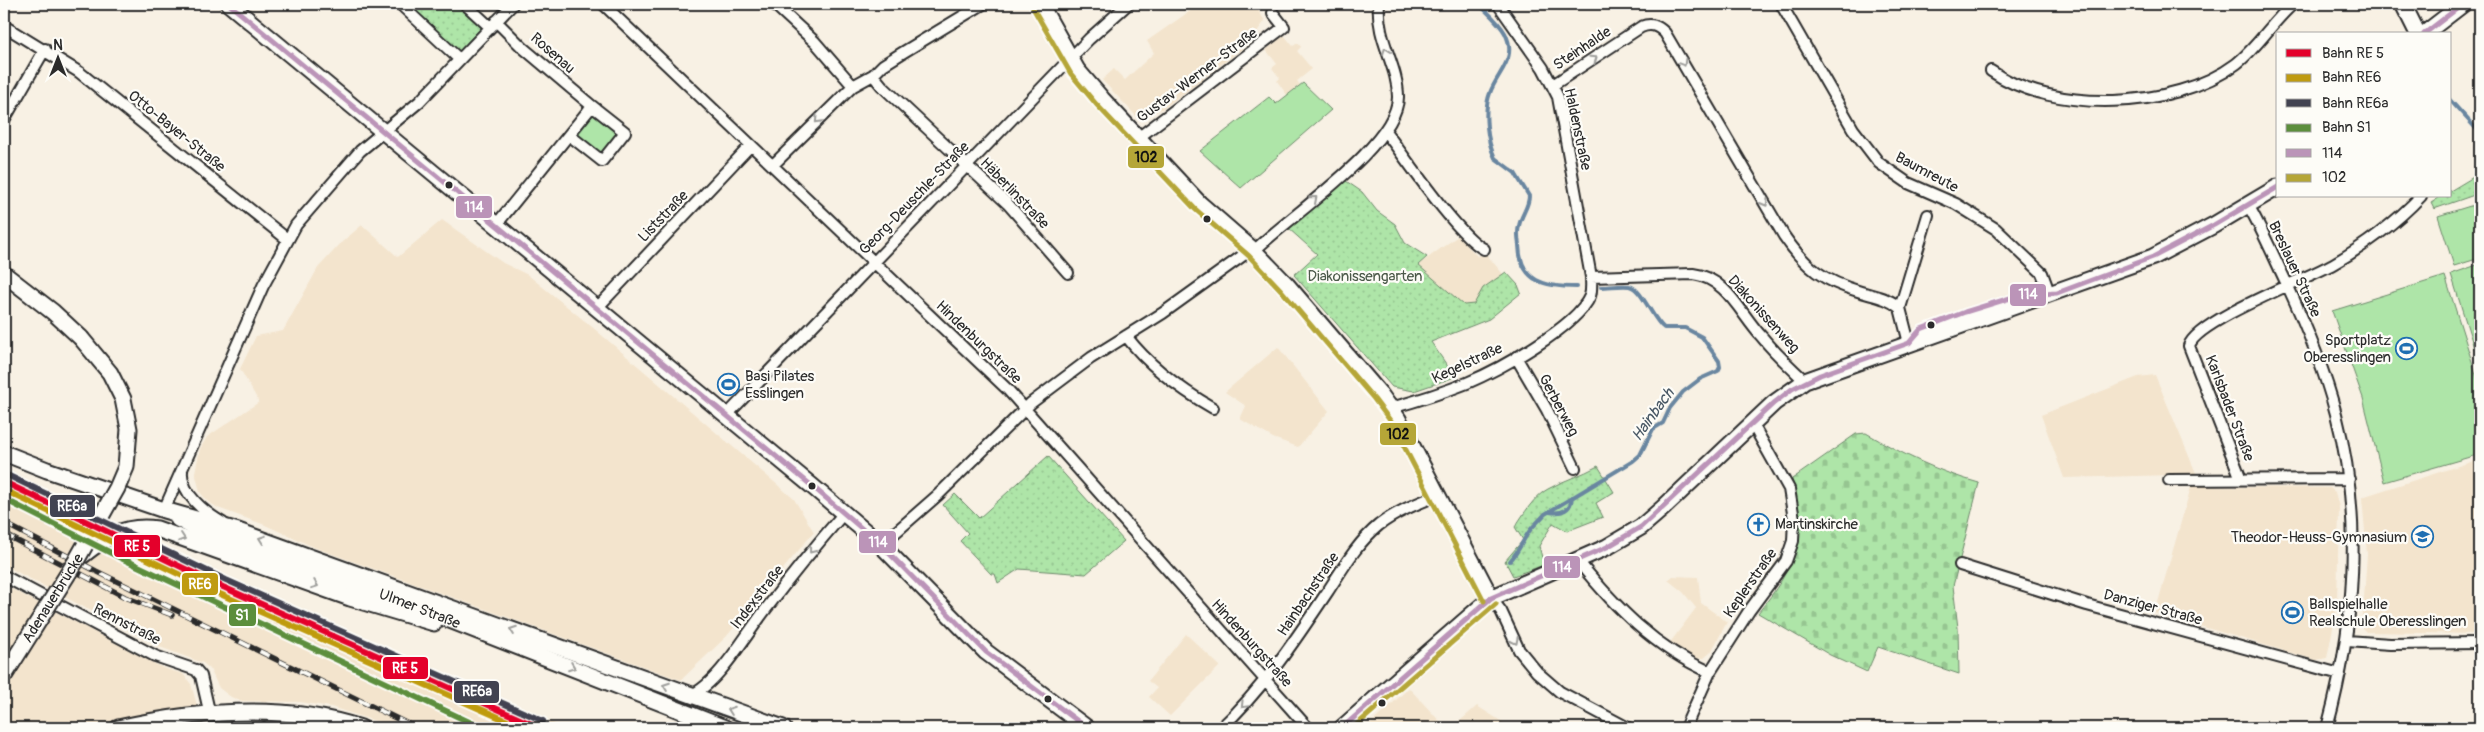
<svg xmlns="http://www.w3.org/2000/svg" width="2484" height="732" font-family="Pangolin,sans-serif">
  <defs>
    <pattern id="cemetery-stones" width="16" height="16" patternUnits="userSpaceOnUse" patternTransform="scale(1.25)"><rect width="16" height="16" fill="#aee5a8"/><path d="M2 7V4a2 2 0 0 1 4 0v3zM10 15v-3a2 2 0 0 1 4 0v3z" fill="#96c591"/></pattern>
    <pattern id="park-dots" width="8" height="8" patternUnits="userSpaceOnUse" patternTransform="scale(1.25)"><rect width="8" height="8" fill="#aee5a8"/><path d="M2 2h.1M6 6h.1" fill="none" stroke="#96c591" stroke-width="1.8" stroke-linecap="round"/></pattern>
  </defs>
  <rect width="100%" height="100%" fill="#f8f1e4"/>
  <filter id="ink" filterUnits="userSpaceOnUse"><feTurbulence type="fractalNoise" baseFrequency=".02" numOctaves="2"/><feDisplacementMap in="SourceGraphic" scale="10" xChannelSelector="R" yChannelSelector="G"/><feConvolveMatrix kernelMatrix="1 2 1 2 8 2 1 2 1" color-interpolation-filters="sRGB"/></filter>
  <g filter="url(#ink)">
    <path fill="#f3e4cd" d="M1200,4H1254L1265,21L1247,45L1164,108L1139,119L1102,80L1114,69L1125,80L1154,53L1147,41Z
      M1284,35L1293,46L1298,43L1301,47L1297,51L1312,69L1297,81L1300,85L1287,95L1277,81L1280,78L1272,68L1277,64L1266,50Z
      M442,220L503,263L528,275L591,326L794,499L814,532L726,637L681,680L316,548L265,525L218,508L207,501L200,492L195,472L200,449L207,437L259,402L240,369L256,336L283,331L318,268L342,242L362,225L398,257Z
      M1458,236L1477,256L1486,254L1503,274L1483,288L1474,305H1464L1418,265Z
      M1278,347L1329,411L1298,447L1273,438L1240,419L1246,406L1225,392Z
      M2155,375L2196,473L2212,487L2330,488L2335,492L2339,507L2337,607L2327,658L2316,660L2155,613L2191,487L2173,475L2064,478L2041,415L2138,377Z
      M2480,459V634L2366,632L2362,628L2367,554L2362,497Z
      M4,473L140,542L409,658L564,728H397L331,707L300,702L241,701L231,697L219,688L210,669L203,663L160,647L4,565Z
      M1673,576L1698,577L1701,603L1727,622L1711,652L1704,658L1691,659L1669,644L1696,608L1683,592L1668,580Z
      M4,585L163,668L183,674L191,684L203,727L256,723L317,728H4Z
      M1186,634L1220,666L1170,716L1149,697L1157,688L1148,681Z
      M1409,688L1446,728H1366Z
      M1477,706L1512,728H1452Z"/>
    <path fill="#aee5a8" stroke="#6c886a" d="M1303,83L1331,110L1241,188L1200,151L1269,97L1276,104Z
      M592,114L620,134L601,156L576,136Z
      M2480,203V258L2454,266L2438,216Z
      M2480,264V367L2451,274Z
      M2445,276L2480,387V454L2384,482L2363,398L2332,311Z"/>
    <path fill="url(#cemetery-stones)" stroke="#6c886a" d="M1866,433C1902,454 1939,472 1979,483L1953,586L1958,628L1959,674L1878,647L1867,672L1830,655L1758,613C1795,567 1807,538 1792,479L1856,434Z"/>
    <path fill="url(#park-dots)" stroke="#6c886a" d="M406,4H457L482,27L458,52Z
      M2480,173V193L2434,209L2431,203L2442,196H2450V191Z
      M1343,179L1362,192L1377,211L1395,224L1405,243L1427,257L1418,265L1464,305L1474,304L1483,288L1506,272L1518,285L1521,293L1489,319L1431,342L1455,377L1414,391L1392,387L1294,275L1317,254L1288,228Z
      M1048,456L1124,541L1086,574L1019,569L998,583L995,574H991L960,541L968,533L943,505L955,494L979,518Z
      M1598,466L1614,492L1596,503L1603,517L1567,531L1553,523L1539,546L1544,565L1513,576L1505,561L1523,540L1515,527C1523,515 1534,496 1548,489C1564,480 1582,475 1598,466Z"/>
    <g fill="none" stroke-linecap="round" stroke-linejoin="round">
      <path stroke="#6986a0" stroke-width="4" d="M1479,4C1488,13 1499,22 1505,33C1518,59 1498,71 1490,93C1483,111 1487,141 1495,158L1515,173L1529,196C1529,207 1521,215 1519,226C1517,232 1518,239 1519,245C1520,282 1545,287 1577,287
        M2450,100L2480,133
        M1550,512C1562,514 1571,510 1572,497
        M1510,561C1520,550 1523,539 1531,529C1535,524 1540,520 1545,514L1633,461L1640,455L1653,429L1663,423L1670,408L1683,392L1700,379L1718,371L1720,367L1719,361L1702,337L1685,328H1664C1652,319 1642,288 1629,286C1620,285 1610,287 1601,287"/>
      <defs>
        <path id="street" d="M400,4L459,59
          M465,4L490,27
          M603,4L1008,390L1308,728
          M774,4L815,42L853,86
          M1781,4L1853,129L1879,163L1908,183L1956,204L1996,229L2042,273L2050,295
          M496,21L522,47L592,106L496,225
          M4,26L79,72L287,239
          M1991,71C2053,114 2175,110 2236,64C2258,47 2272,22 2293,4
          M873,75L882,86L1008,204L1068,273
          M1553,85L1641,27C1651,23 1657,25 1665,33L1784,236C1806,268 1823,281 1861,292C1874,296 1889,298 1900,308
          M4,120L45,49
          M1385,131C1404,156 1459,237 1484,249
          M569,135L602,161L625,132L592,106
          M1138,138L1284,27L1273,13
          M773,165L853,86L873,75L883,65L902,53L983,4
          M2248,205C2262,229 2273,255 2285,280C2305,323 2324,368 2336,414C2363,517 2355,626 2327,728
          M1591,277L1693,274C1727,278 1741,315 1762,337C1775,353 1790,367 1805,381
          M597,308L751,145
          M1126,336C1149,366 1180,389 1213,408
          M1909,343L1900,308L1928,215
          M1516,357L1547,410L1575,468
          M1391,408C1416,401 1442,393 1467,383C1498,370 1577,327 1590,296C1592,290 1591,283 1591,277L1558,97L1543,68L1498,4
          M726,416L1012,119L1089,39L1128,4
          M182,471C180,493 205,513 223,523
          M2241,479L2189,346C2196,321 2306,279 2333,264C2363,247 2398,221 2421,196
          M2169,480L2349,479
          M164,510L263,286L296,225L360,151L419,102L513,4
          M881,545L938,495L1031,403L1091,358L1163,313L1245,254L1254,251C1288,217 1398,145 1398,97C1398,65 1376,40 1379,4
          M1578,561C1615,607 1655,648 1710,672
          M1960,565L2087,605L2340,674
          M4,576L155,656L196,670L201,676L210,715
          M1491,598L1501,611L1519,650L1537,672L1560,692L1628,728
          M2347,641L2390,644L2480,643
          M691,695C718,684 747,633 766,609C791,576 817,544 844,513
          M1221,728C1262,690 1296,639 1328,591C1343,568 1357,543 1379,525C1396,512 1416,504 1436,496
          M1685,728L1710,672L1749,611L1786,561L1793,541L1794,519L1789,489L1752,423"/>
        <g id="secondary">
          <path d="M229,4L812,486L881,545L986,652L1087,728"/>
          <path d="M1040,4L1077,70L1102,99L1200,204L1254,251L1287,285L1380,394L1398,419L1491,598"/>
          <path d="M2403,4L2418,34"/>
          <path d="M2424,34L2463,4"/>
          <path d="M4,274L53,312L81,338"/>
          <path d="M4,453L47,470L164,510L238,531L783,728"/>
          <path id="s1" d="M178,519L203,532L396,599L725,728"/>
          <path d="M77,560C102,539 123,524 157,529L350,598L434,623"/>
          <path d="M118,728C195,711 285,703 361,728"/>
          <path d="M1342,728L1491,598L1607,547L1641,527L1663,508L1774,403L1805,381L2153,257L2214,225L2278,187"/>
        </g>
      </defs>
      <use href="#street" stroke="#2b2b2b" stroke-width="14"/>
      <use href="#secondary" stroke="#2b2b2b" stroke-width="19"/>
      <use href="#street" stroke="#fdfcf7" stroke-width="10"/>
      <use href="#secondary" stroke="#fdfcf7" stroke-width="15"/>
      <defs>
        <path id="rail" d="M4,523L96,571L416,728
          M4,534L125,597L172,615"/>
      </defs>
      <use href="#rail" stroke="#2b2b2b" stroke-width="5.5"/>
      <use href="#rail" stroke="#fdfcf7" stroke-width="4" stroke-dasharray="11" stroke-linecap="butt"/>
      <defs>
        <g id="secondary-bridge">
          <path id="s2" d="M4,676L76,561L117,488L126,467L129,429L123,399L110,373L81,338"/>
        </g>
      </defs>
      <use href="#secondary-bridge" stroke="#2b2b2b" stroke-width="19" stroke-linecap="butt"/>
      <use href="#secondary-bridge" stroke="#fdfcf7" stroke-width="15"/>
      <defs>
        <path id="bus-1" d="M229,4L812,486L881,545L986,652L1087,728
          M2424,34L2463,4
          M1342,728L1491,598L1607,547L1641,527L1774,403L1792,389L1820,375L1909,343L1921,329L1965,312L2020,295L2057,293L2153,257L2214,225L2278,187"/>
        <path id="bus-2" d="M1033,8L1071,74L1096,104L1195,209L1249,256L1281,290L1374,399L1392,423L1484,601
          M1353,728L1496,604"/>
      </defs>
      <use href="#bus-1" stroke="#fdfcf7" stroke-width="9"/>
      <use href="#bus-2" stroke="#fdfcf7" stroke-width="9"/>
      <use href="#bus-1" stroke="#bb94b8" stroke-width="5"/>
      <use href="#bus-2" stroke="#b5a637" stroke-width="5"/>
      <defs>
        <path id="rail-1" d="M4,482L223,587L540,728"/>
        <path id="rail-2" d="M4,490L220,594L523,728"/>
        <path id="rail-3" d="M7,475L226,580L543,721"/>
        <path id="rail-4" d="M4,499L121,558L482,728"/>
      </defs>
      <use href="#rail-1" stroke="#fdfcf7" stroke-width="10"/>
      <use href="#rail-2" stroke="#fdfcf7" stroke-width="10"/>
      <use href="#rail-3" stroke="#fdfcf7" stroke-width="10"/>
      <use href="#rail-4" stroke="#fdfcf7" stroke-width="10"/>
      <use href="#rail-1" stroke="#e4002b" stroke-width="6"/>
      <use href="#rail-2" stroke="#bf9b11" stroke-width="6"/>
      <use href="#rail-3" stroke="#424351" stroke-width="6"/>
      <use href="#rail-4" stroke="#5c8e3c" stroke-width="6"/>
    </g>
    <defs><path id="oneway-chevron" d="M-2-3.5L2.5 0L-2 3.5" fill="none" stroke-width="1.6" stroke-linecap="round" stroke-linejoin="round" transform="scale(1.25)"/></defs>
    <g stroke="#9e9e9b">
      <use href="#oneway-chevron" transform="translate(1386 51) rotate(-110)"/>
      <use href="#oneway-chevron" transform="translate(1594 59) rotate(-34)"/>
      <use href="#oneway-chevron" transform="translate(1683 63) rotate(59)"/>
      <use href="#oneway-chevron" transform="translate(818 120) rotate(134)"/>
      <use href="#oneway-chevron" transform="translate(1314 199) rotate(-41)"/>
      <use href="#oneway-chevron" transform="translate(1765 203) rotate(60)"/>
      <use href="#oneway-chevron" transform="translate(182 538) rotate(19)"/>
      <use href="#oneway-chevron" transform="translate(262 539) rotate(-160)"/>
      <use href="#oneway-chevron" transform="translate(812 550) rotate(128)"/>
      <use href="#oneway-chevron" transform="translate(315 585) rotate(21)"/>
      <use href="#oneway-chevron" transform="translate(513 630) rotate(-160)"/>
      <use href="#oneway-chevron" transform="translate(1515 641) rotate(63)"/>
      <use href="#oneway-chevron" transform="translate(572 667) rotate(21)"/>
      <use href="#oneway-chevron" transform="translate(666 686) rotate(-160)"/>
      <use href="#oneway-chevron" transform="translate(1244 705) rotate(134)"/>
      <use href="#oneway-chevron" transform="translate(731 710) rotate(-160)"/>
    </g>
  </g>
  <defs>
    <symbol id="stadium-ring" viewBox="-11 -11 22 22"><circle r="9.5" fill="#fdfcf7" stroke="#1f6fb2" stroke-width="1.5"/><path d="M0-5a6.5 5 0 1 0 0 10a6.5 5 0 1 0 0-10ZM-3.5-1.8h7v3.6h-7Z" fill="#1f6fb2"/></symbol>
    <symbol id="church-ring" viewBox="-11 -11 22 22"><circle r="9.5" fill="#fdfcf7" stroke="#1f6fb2" stroke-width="1.5"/><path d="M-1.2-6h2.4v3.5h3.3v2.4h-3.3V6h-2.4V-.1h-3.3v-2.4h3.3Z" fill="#1f6fb2"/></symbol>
    <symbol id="school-ring" viewBox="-11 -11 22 22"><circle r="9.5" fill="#fdfcf7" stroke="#1f6fb2" stroke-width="1.5"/><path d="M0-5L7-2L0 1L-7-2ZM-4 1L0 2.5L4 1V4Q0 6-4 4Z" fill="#1f6fb2"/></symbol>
  </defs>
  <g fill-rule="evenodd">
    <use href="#stadium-ring" x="2394" y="336" width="25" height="25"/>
    <use href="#stadium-ring" x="716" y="372" width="25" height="25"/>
    <use href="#church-ring" x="1746" y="512" width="25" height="25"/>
    <use href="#school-ring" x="2410" y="524" width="25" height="25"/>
    <use href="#stadium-ring" x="2280" y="600" width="25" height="25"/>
  </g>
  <g fill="#2b2b2b" stroke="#fdfcf7" stroke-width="2">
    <circle cx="449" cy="185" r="4.5"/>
    <circle cx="1207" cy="219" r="4.5"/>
    <circle cx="1931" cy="325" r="4.5"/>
    <circle cx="812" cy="486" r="4.5"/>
    <circle cx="1048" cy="699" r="4.5"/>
    <circle cx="1382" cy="703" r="4.5"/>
  </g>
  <g text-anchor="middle" stroke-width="4.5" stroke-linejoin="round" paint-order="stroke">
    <g font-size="15" fill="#2b2b2b" stroke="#fdfcf7">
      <text transform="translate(1582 48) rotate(-34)" y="5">Steinhalde</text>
      <text transform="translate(553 53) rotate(41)" y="5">Rosenau</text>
      <text transform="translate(1197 75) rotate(-37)" y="5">Gustav-Werner-Straße</text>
      <text transform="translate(1578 129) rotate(78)" y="5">Haldenstraße</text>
      <text transform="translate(177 131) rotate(39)" y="5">Otto-Bayer-Straße</text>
      <text transform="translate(1927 172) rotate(28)" y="5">Baumreute</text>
      <text transform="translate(1015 193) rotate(46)" y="5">Häberlinstraße</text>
      <text transform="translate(914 198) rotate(-46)" y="5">Georg-Deuschle-Straße</text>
      <text transform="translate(663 216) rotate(-46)" y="5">Liststraße</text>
      <text transform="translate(2295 269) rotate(65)" y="5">Breslauer Straße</text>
      <text transform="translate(1764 314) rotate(48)" y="5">Diakonissenweg</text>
      <text transform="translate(979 342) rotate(44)" y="5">Hindenburgstraße</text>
      <text transform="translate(1467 363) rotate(-25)" y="5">Kegelstraße</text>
      <text transform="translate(1559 405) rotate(62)" y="5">Gerberweg</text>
      <text transform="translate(2230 408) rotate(69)" y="5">Karlsbader Straße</text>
      <text transform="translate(1750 583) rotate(-55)" y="5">Keplerstraße</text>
      <text transform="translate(1308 594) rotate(-56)" y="5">Hainbachstraße</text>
      <text dy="5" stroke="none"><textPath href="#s2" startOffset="92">Adenauerbrücke</textPath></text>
      <text transform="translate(757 597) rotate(-52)" y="5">Indexstraße</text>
      <text transform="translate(2153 607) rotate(15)" y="5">Danziger Straße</text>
      <text dy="5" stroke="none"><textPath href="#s1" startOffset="258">Ulmer Straße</textPath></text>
      <text transform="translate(127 624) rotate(27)" y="5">Rennstraße</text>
      <text transform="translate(1252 643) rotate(48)" y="5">Hindenburgstraße</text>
    </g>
    <g font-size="15" fill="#4c5a4a" stroke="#fdfcf7">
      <text x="1365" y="281">Diakonissengarten</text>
    </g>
    <g font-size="15" fill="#2b2b2b" stroke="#fdfcf7" text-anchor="start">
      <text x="2391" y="345" text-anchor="end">Sportplatz<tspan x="2391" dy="17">Oberesslingen</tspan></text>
      <text x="745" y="381">Basi Pilates<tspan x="745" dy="17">Esslingen</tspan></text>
      <text x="1775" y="529">Martinskirche</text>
      <text x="2407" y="542" text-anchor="end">Theodor-Heuss-Gymnasium</text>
      <text x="2309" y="609">Ballspielhalle<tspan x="2309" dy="17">Realschule Oberesslingen</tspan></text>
    </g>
    <g font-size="16" font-style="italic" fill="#4a5966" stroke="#fdfcf7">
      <text transform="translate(1652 414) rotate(-54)" y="6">Hainbach</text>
    </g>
  </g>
  <g stroke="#fdfcf7" stroke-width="2">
    <rect x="1127" y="145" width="38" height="24" rx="5" fill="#b5a637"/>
    <rect x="455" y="195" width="38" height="24" rx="5" fill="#bb94b8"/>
    <rect x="2009" y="283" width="38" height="24" rx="5" fill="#bb94b8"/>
    <rect x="1379" y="422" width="38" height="24" rx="5" fill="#b5a637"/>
    <rect x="49" y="494" width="47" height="24" rx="5" fill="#424351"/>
    <rect x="858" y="530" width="39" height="24" rx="5" fill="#bb94b8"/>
    <rect x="113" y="534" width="48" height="24" rx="5" fill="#e4002b"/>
    <rect x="1543" y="555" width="38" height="24" rx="5" fill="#bb94b8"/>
    <rect x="181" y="572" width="38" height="24" rx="5" fill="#bf9b11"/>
    <rect x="228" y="603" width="29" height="24" rx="5" fill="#5c8e3c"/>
    <rect x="382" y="656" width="47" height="24" rx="5" fill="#e4002b"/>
    <rect x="453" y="680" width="47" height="24" rx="5" fill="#424351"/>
  </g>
  <g font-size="14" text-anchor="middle" font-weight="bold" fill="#fff">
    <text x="474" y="212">114</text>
    <text x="2028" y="299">114</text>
    <text x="72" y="511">RE6a</text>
    <text x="878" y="547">114</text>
    <text x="137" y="551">RE 5</text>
    <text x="1562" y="572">114</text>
    <text x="200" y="589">RE6</text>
    <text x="242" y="620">S1</text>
    <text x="405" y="673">RE 5</text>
    <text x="477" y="696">RE6a</text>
  </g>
  <g font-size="14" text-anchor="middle" font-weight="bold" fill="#111">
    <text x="1146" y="162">102</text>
    <text x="1398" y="439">102</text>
  </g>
  <rect width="2484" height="732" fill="none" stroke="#fdfcf7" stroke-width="20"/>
  <rect x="10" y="10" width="2464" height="712" fill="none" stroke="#2b2b2b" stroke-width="2" filter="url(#ink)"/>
  <rect x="2276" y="32" width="175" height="165" fill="#fdfcf7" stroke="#a9a8a5"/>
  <rect x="2286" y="49" width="25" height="8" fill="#e4002b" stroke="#a9a8a5"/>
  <text x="2322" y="58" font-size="15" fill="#2b2b2b">Bahn RE 5</text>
  <rect x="2286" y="74" width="25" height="8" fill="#bf9b11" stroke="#a9a8a5"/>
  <text x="2322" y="82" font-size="15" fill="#2b2b2b">Bahn RE6</text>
  <rect x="2286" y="99" width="25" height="8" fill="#424351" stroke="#a9a8a5"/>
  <text x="2322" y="108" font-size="15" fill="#2b2b2b">Bahn RE6a</text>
  <rect x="2286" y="124" width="25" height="8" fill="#5c8e3c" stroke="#a9a8a5"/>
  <text x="2322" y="132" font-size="15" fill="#2b2b2b">Bahn S1</text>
  <rect x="2286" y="149" width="25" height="8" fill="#bb94b8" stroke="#a9a8a5"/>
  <text x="2322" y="158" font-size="15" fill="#2b2b2b">114</text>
  <rect x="2286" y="174" width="25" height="8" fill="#b5a637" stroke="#a9a8a5"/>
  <text x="2322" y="182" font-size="15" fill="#2b2b2b">102</text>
  <g transform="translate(58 58)" stroke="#fdfcf7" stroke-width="4" paint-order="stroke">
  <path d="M0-4L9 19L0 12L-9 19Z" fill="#2b2b2b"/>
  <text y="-8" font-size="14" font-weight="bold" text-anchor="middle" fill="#2b2b2b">N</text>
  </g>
</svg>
